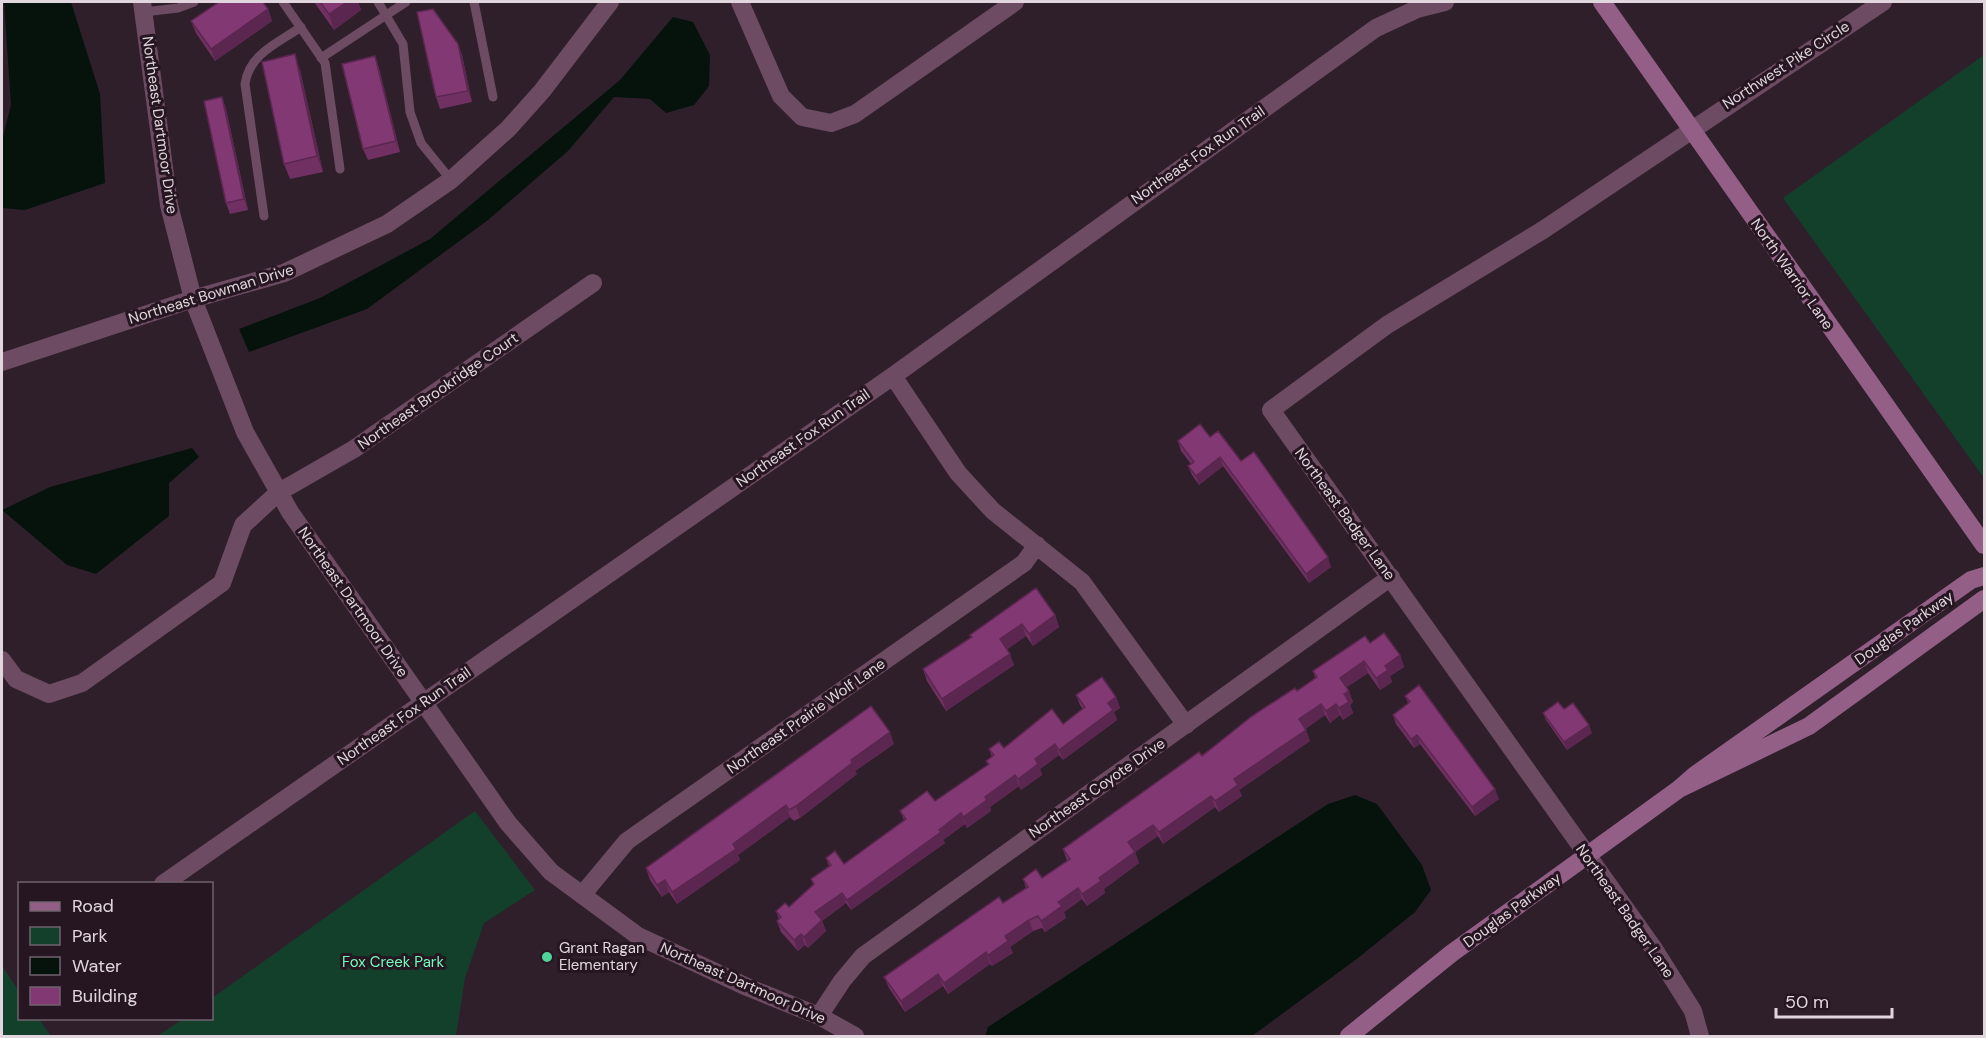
<svg xmlns="http://www.w3.org/2000/svg" width="1986" height="1038" font-family="'DM Sans',sans-serif">
  <rect width="100%" height="100%" fill="#2f1f2b"/>
  <path fill="#13402b" d="M1984,55V478L1783,198Z
    M475,811L535,890L484,923L465,978L456,1036H157L183,1019L212,1018V998Z
    M2,966L19,991L20,1018L39,1019L51,1036H2Z"/>
  <path fill="#06130c" d="M4,2H71L100,94L105,183L25,210L2,208V140L11,105Z
    M673,17L693,22L710,55L709,86L694,105L666,113L650,99L614,97L568,151L488,220L367,309L249,352L239,329L320,298L430,239L620,80Z
    M192,448L199,457L169,483V516L96,574L67,565L2,510L50,487Z
    M1355,795L1377,804L1422,865L1431,890L1415,912L1358,958L1252,1036H985L988,1027L1328,804Z"/>
  <g fill="none" stroke-linecap="round" stroke-linejoin="round">
    <path stroke="#6c4b63" stroke-width="9" d="M283,2L325,63L340,169
      M378,2L403,44L410,112L421,143L451,180
      M474,2L493,97
      M144,12L178,8L194,2
      M321,58L406,2
      M264,216L245,84C249,54 278,43 301,27"/>
    <path stroke="#6c4b63" stroke-width="18" d="M142,2L169,205L193,299L245,432L290,512L508,823L551,872L638,936L747,987L819,1016L855,1036
      M740,2L781,96L802,117L831,123L855,114L1015,2
      M2,362L193,299L284,273L387,224L451,180L508,129L542,91L610,2
      M893,376L958,473L993,511L1082,582L1186,725
      M2,660L16,679L49,694L82,683L222,583L243,525L279,492L354,449L593,283
      M163,884L893,376L1376,28L1417,9L1445,2
      M582,895L627,841L1024,563L1037,545
      M819,1016L842,981L863,956L1391,577
      M1700,1036L1693,1011L1654,949L1271,410L1387,325L1543,230L1883,2"/>
    <path stroke="#935f86" stroke-width="18" d="M1602,2L1984,545
      M1984,576L1971,580L1695,775L1679,789L1809,726L1984,599
      M1349,1036L1452,953L1679,789"/>
  </g>
  <path fill="#703062" d="M314,2H358L361,10L334,30Z
    M268,9L272,21L215,61L196,33L191,21Z
    M458,44L462,55L472,102L440,109L436,97Z
    M375,56L379,68L400,152L368,160L363,149Z
    M300,70L323,172L290,179L284,164Z
    M222,97L226,109L248,210L230,214L226,203Z
    M1210,437L1241,461L1331,567L1309,583L1223,466L1199,485L1192,475L1188,466L1191,464L1181,451L1178,441Z
    M1055,615L1059,627L1033,646L1026,636L1007,649L1014,665L946,711L927,681L923,669L971,638L970,635Z
    M1370,643L1400,655L1404,667L1390,676L1392,682L1380,690L1368,673L1347,687L1353,702L1350,705L1353,713L1343,720L1340,715L1330,723L1325,715L1305,729L1310,741L1239,790L1242,796L1219,812L1215,807L1163,844L1158,836L1135,852L1139,863L1104,889L1105,893L1087,906L1082,899L1064,912L1066,918L1045,932L1042,928L1033,931L1010,947L1013,953L992,966L990,964L948,994L943,986L905,1012L889,988L884,977L1026,888L1023,879L1042,878L1067,861L1063,849L1315,678L1313,671Z
    M1076,695L1116,697L1120,708L1114,712L1117,720L1063,760L1059,755L1040,769L1042,775L1021,790L1019,786L990,807L991,811L967,828L965,824L943,840L945,843L851,910L846,903L822,921L826,931L808,948L805,945L798,951L781,932L777,921L779,919L776,911L789,907L813,885L811,879L829,866L826,858L844,864L904,820L900,811L935,801L988,765L986,761L992,757L989,749L1004,748L1063,724L1083,709L1080,705Z
    M1405,696L1499,799L1475,816L1420,744L1414,748L1396,724L1393,715L1408,703Z
    M1564,709L1592,733L1567,750L1546,720L1543,713Z
    M894,744L855,771L857,774L800,818L794,821L790,817L738,855L740,860L677,904L669,892L662,897L650,880L646,868Z"/>
  <path fill="#5b2750" d="M347,2H358L361,10L334,30L329,14Z
    M268,9L272,21L215,61L211,49Z
    M458,44L462,55L472,102L468,91Z
    M295,54L300,70L323,172L317,156Z
    M375,56L379,68L400,152L396,141Z
    M222,97L226,109L248,210L244,199Z
    M1220,457L1223,466L1199,485L1196,476Z
    M1328,557L1331,567L1309,583L1306,574Z
    M1055,615L1059,627L1033,646L1029,634Z
    M1022,624L1026,636L1005,651L1000,639Z
    M1010,654L1014,665L946,711L942,699Z
    M1400,655L1404,667L1390,676L1392,682L1380,690L1376,678L1385,666Z
    M1364,661L1368,673L1344,689L1340,678Z
    M1349,691L1353,702L1350,705L1353,713L1343,720L1339,708L1344,694Z
    M1116,697L1120,708L1114,712L1117,720L1063,760L1059,750L1108,703Z
    M1321,704L1325,715L1303,731L1299,719Z
    M1336,704L1340,715L1330,723L1326,711Z
    M1589,725L1592,733L1567,750L1564,742Z
    M1306,730L1310,741L1239,790L1242,796L1219,812L1215,801L1234,779Z
    M890,732L894,744L855,771L857,774L800,818L796,806L851,760Z
    M1417,735L1420,744L1414,748L1411,739Z
    M1055,744L1059,755L1040,769L1042,775L1021,790L1018,779L1035,759Z
    M1015,775L1019,786L990,807L991,811L967,828L963,817L985,797Z
    M1495,789L1499,799L1475,816L1472,807Z
    M1211,796L1215,807L1163,844L1159,832Z
    M786,805L790,817L738,855L740,860L677,904L672,892L733,844Z
    M961,813L965,824L943,840L945,843L851,910L847,900Z
    M1153,825L1158,836L1132,854L1128,842Z
    M1135,852L1139,863L1104,889L1105,893L1087,906L1082,894L1099,878Z
    M665,880L669,892L662,897L657,885Z
    M1078,888L1082,899L1064,912L1066,918L1045,932L1041,921L1058,902Z
    M842,893L846,903L822,921L826,931L808,948L804,937L815,912Z
    M1029,920L1033,931L1010,947L1013,953L992,966L988,955L1005,936Z
    M801,934L805,945L798,951L794,940Z
    M986,952L990,964L948,994L944,983Z
    M938,974L943,986L905,1012L901,1001Z"/>
  <path fill="#823872" stroke="#5b2750" stroke-width="1.5" d="M219,2H263L268,9L211,49L191,21Z
    M320,2H347L329,14Z
    M433,9L458,44L468,91L436,97L417,12Z
    M295,54L317,156L284,164L262,62Z
    M375,56L396,141L363,149L342,64Z
    M222,97L244,199L226,203L204,101Z
    M1200,424L1210,437L1218,431L1241,461L1254,452L1328,557L1306,574L1220,457L1196,476L1188,466L1194,462L1178,441Z
    M1036,588L1055,615L1029,634L1022,624L1000,639L1010,654L942,699L923,669L972,637L970,635Z
    M1384,633L1400,655L1385,666L1388,670L1376,678L1364,661L1340,678L1349,691L1344,694L1349,702L1339,708L1336,704L1326,711L1321,704L1299,719L1306,730L1234,779L1238,785L1215,801L1211,796L1159,832L1153,825L1128,842L1135,852L1099,878L1101,881L1082,894L1078,888L1058,902L1062,906L1041,921L1038,916L1029,920L1005,936L1008,941L988,955L986,952L944,983L938,974L901,1001L884,977L999,897L1003,903L1028,887L1023,879L1036,869L1042,878L1070,859L1063,849L1199,752L1202,756L1252,716L1295,688L1297,691L1317,677L1313,671L1365,636L1370,643Z
    M1102,677L1116,697L1108,703L1113,710L1059,750L1055,744L1035,759L1038,764L1018,779L1015,775L985,797L987,800L963,817L961,813L939,830L941,832L847,900L842,893L815,912L822,920L804,937L801,934L794,940L777,921L781,917L776,911L785,903L789,907L814,884L811,879L831,865L826,858L835,851L844,864L906,819L900,811L927,791L935,801L989,764L986,761L994,755L989,749L999,742L1004,748L1052,709L1063,724L1085,707L1076,695Z
    M1419,685L1495,789L1472,807L1417,735L1411,739L1393,715L1410,702L1405,696Z
    M1558,702L1564,709L1573,703L1589,725L1564,742L1543,713Z
    M871,706L890,732L851,760L852,763L796,806L789,810L786,805L733,844L736,849L672,892L665,880L657,885L646,868Z"/>
  <circle fill="#51d398" stroke="#251621" stroke-width="2" cx="547" cy="957" r="6"/>
  <g text-anchor="middle" stroke-width="6" stroke-linejoin="round" paint-order="stroke">
    <g font-size="15" fill="#e1d6dd" stroke="#251621">
      <text transform="translate(1786 65) rotate(-33)" y="5">Northwest Pike Circle</text>
      <text transform="translate(160 125) rotate(82)" y="5">Northeast Dartmoor Drive</text>
      <text transform="translate(1198 155) rotate(-35)" y="5">Northeast Fox Run Trail</text>
      <text transform="translate(1792 274) rotate(55)" y="5">North Warrior Lane</text>
      <text transform="translate(211 294) rotate(-17)" y="5">Northeast Bowman Drive</text>
      <text transform="translate(438 391) rotate(-35)" y="5">Northeast Brookridge Court</text>
      <text transform="translate(803 438) rotate(-35)" y="5">Northeast Fox Run Trail</text>
      <text transform="translate(1345 514) rotate(54)" y="5">Northeast Badger Lane</text>
      <text transform="translate(353 602) rotate(55)" y="5">Northeast Dartmoor Drive</text>
      <text transform="translate(1904 628) rotate(-35)" y="5">Douglas Parkway</text>
      <text transform="translate(404 716) rotate(-35)" y="5">Northeast Fox Run Trail</text>
      <text transform="translate(806 716) rotate(-35)" y="5">Northeast Prairie Wolf Lane</text>
      <text transform="translate(1097 788) rotate(-35)" y="5">Northeast Coyote Drive</text>
      <text transform="translate(1512 910) rotate(-36)" y="5">Douglas Parkway</text>
      <text transform="translate(1625 911) rotate(55)" y="5">Northeast Badger Lane</text>
      <text transform="translate(743 983) rotate(24)" y="5">Northeast Dartmoor Drive</text>
    </g>
    <g font-size="15" fill="#e1d6dd" stroke="#251621" text-anchor="start">
      <text x="559" y="953">Grant Ragan<tspan x="559" dy="17">Elementary</tspan></text>
    </g>
    <g font-size="15" fill="#71ffbc" stroke="#251621">
      <text x="393" y="967">Fox Creek Park</text>
    </g>
  </g>
  <rect width="1986" height="1038" fill="none" stroke="#e1d6dd" stroke-width="6"/>
  <rect x="18" y="882" width="195" height="138" fill="#251621" stroke="#70636c" stroke-width="1.5"/>
  <rect x="30" y="902" width="30" height="9" fill="#935f86" stroke="#70636c" stroke-width="1.5"/>
  <text x="72" y="912" font-size="18" fill="#e1d6dd">Road</text>
  <rect x="30" y="927" width="30" height="18" fill="#13402b" stroke="#70636c" stroke-width="1.5"/>
  <text x="72" y="942" font-size="18" fill="#e1d6dd">Park</text>
  <rect x="30" y="957" width="30" height="18" fill="#06130c" stroke="#70636c" stroke-width="1.5"/>
  <text x="72" y="972" font-size="18" fill="#e1d6dd">Water</text>
  <rect x="30" y="987" width="30" height="18" fill="#823872" stroke="#70636c" stroke-width="1.5"/>
  <text x="72" y="1002" font-size="18" fill="#e1d6dd">Building</text>
  <path d="M1776 1008v9h116v-9" fill="none" stroke="#e1d6dd" stroke-width="3"/>
  <text x="1785" y="1008" font-size="18" fill="#e1d6dd" stroke="#251621" stroke-width="4.5" paint-order="stroke">50 m</text>
</svg>
